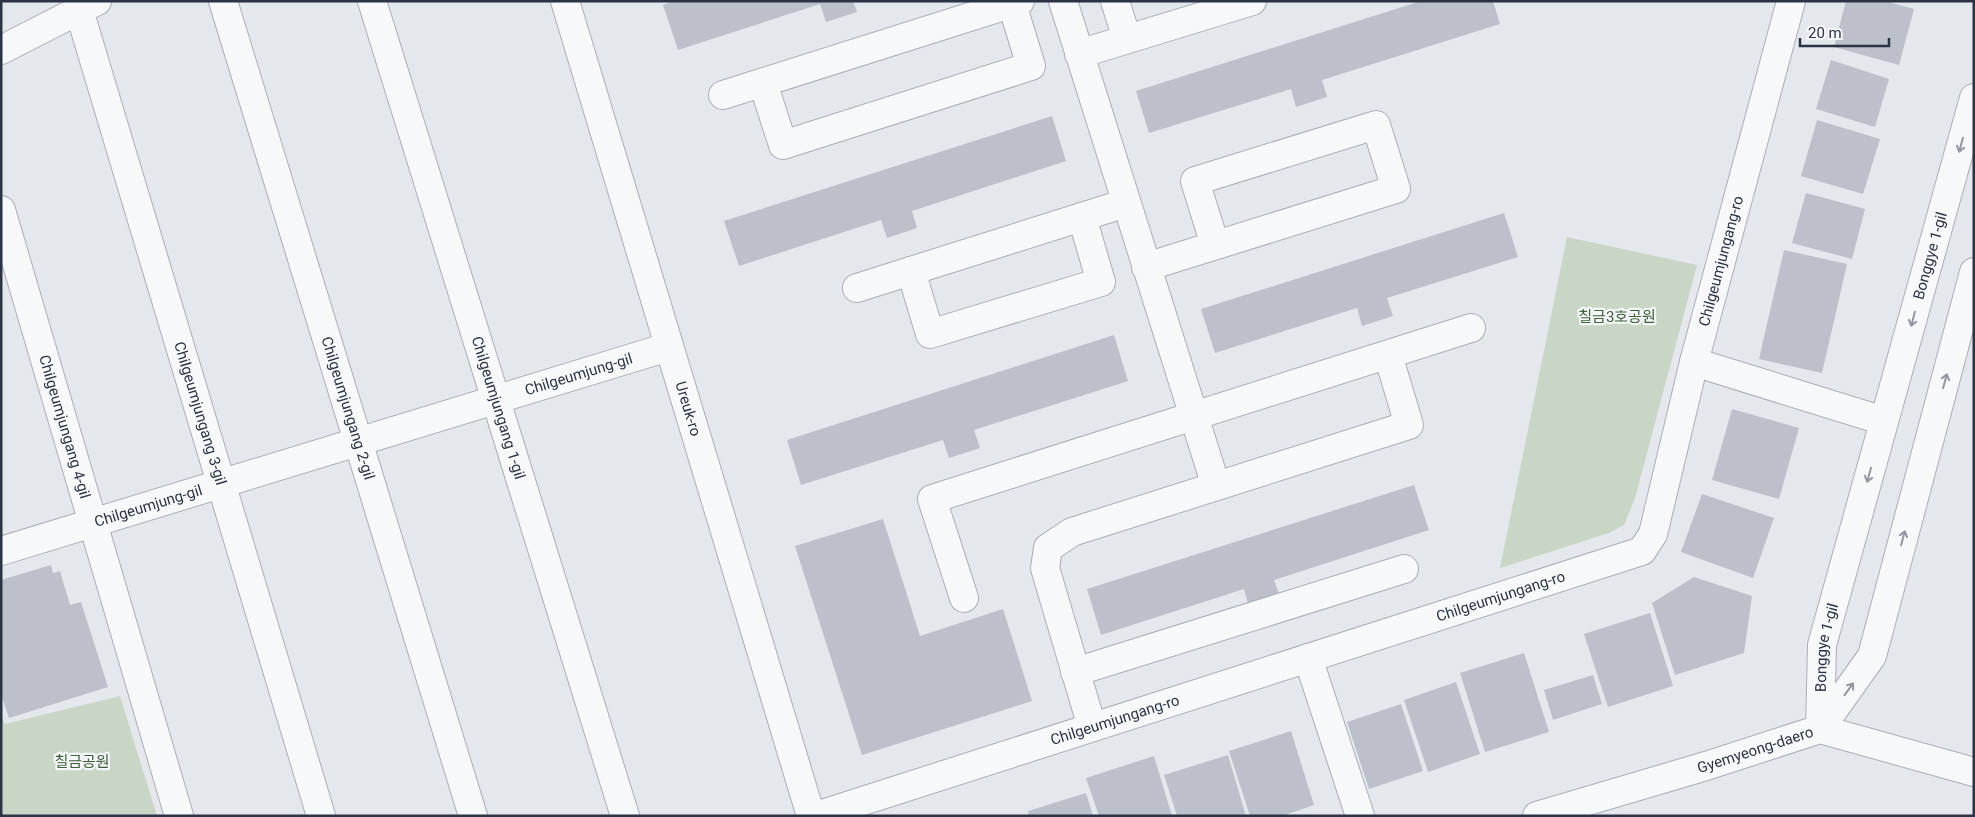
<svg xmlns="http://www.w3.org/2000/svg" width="1975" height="817" font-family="Roboto,'Noto Sans KR',sans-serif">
  <rect width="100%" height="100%" fill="#e4e7ec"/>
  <path fill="#c9d6c5" d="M1567,237L1697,265L1635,498L1624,525L1609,533L1500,568Z
    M120,696L157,816H1V716L5,724Z"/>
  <path fill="#bbc0ca" d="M674,1H853L857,12L826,22L820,4L678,50L663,5Z
    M1421,1H1493L1500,24L1322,80L1327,97L1296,107L1291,89L1149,133L1136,91Z
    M1846,1H1885L1914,9L1899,65L1834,47Z
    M1831,60L1889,79L1875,127L1816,109Z
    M1052,116L1066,161L912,211L917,228L887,238L881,220L739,266L724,221Z
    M1817,120L1880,139L1863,194L1801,176Z
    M1806,193L1865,209L1852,259L1792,243Z
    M1504,213L1518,257L1387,298L1393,316L1362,326L1357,308L1215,353L1201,309Z
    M1784,250L1847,264L1822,373L1759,359Z
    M1114,335L1128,381L974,430L980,448L949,458L943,440L801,485L787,440Z
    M1732,409L1799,428L1779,499L1712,480Z
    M1414,485L1429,530L1274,580L1280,597L1249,607L1244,589L1101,635L1087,589Z
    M1702,494L1774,518L1753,578L1681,552Z
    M883,519L920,636L1003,609L1032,701L862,755L795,546Z
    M51,565L53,573L60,571L70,605L81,602L108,687L9,718L1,694V580Z
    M1694,577L1752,596L1744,653L1675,675L1652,603Z
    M1650,613L1673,686L1608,707L1584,634Z
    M1524,653L1549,732L1485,752L1460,673Z
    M1593,675L1602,704L1553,720L1544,690Z
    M1456,682L1480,754L1428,772L1404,700Z
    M1401,704L1423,771L1369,789L1347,722Z
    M1291,731L1314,805L1282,816H1250L1229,751Z
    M1228,755L1246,816H1177L1164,775Z
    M1154,756L1172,816H1099L1086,778Z
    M1086,793L1093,816H1029L1028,811Z"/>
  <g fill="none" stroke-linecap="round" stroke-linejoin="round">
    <defs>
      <g id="minor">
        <path id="s1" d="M223,1L473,816"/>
        <path id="s2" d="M372,1L625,816"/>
        <path id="s3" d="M565,1L811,816"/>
        <path d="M1063,1L1216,486"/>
        <path d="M1115,1L1127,39"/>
        <path id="s4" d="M79,10L321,816"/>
        <path d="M1,50L97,1"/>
        <path d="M1079,54L1252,1"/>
        <path d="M763,83L783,145L1031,66L1012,4"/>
        <path d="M723,95L1020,1"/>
        <path id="s5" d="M1,210L179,816"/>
        <path d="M1146,267L1396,189L1376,125L1195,181L1215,245"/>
        <path d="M911,271L930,334L1101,282L1082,217"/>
        <path d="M857,288L1126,203"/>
        <path d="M1694,362L1884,421"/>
        <path id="s6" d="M1,551L668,347"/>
        <path d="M964,598L932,499L1471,328"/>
        <path d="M1308,658L1360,816"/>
        <path d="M1075,672L1404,569"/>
        <path d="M1092,727L1045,568L1048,548L1072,532L1409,425L1388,355"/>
        <path id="s7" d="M1820,729L1822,645L1974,98"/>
        <path d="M1820,729L1872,656L1974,272"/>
        <path id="s8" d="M816,816L1642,551L1653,534L1694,362L1791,1"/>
        <path id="s9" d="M1537,816L1706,766L1820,729L1974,772"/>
      </g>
    </defs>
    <use href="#minor" stroke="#a9aeb7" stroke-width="30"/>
    <use href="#minor" stroke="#f7f8fa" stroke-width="28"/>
  </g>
  <defs><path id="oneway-shaft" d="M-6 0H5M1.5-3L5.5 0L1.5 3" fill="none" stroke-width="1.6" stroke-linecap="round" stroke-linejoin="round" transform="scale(1.25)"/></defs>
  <g stroke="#9196a0">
    <use href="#oneway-shaft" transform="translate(1961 145) rotate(105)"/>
    <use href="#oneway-shaft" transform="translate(1913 319) rotate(105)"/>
    <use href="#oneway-shaft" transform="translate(1945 381) rotate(-75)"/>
    <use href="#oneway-shaft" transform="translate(1869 475) rotate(106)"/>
    <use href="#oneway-shaft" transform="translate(1903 538) rotate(-75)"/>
    <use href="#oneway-shaft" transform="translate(1849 689) rotate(-54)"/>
  </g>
  <g text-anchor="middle" stroke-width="4.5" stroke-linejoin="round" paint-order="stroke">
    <g font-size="15" fill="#2b3445" stroke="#f4f6f9">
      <text dy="5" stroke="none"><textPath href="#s7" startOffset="488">Bonggye 1-gil</textPath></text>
      <text dy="5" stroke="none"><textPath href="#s8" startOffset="1169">Chilgeumjungang-ro</textPath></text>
      <text dy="5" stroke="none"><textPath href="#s6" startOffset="604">Chilgeumjung-gil</textPath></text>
      <text dy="5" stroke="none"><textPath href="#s2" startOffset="426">Chilgeumjungang 1-gil</textPath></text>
      <text dy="5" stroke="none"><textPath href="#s1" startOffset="426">Chilgeumjungang 2-gil</textPath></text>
      <text dy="5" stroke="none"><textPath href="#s3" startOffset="426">Ureuk-ro</textPath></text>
      <text dy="5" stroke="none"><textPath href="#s4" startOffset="421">Chilgeumjungang 3-gil</textPath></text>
      <text dy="5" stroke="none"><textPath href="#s5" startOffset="226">Chilgeumjungang 4-gil</textPath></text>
      <text dy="5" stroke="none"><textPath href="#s6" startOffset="154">Chilgeumjung-gil</textPath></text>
      <text dy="5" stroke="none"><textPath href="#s8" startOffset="719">Chilgeumjungang-ro</textPath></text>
      <text dy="5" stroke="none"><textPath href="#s7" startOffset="82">Bonggye 1-gil</textPath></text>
      <text dy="5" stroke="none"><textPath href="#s8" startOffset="314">Chilgeumjungang-ro</textPath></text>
      <text dy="5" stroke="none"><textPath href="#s9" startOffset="228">Gyemyeong-daero</textPath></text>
    </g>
    <g font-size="15" fill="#3f6138" stroke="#f4f6f9">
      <text x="1617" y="322">칠금3호공원</text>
      <text x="82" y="767">칠금공원</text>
    </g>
  </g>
  <rect width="1975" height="817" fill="none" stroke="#2b3445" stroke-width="5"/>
  <path d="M1800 38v8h89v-8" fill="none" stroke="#2b3445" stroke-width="2.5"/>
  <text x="1808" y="38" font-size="15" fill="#2b3445" stroke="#f4f6f9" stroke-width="4" paint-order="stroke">20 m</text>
</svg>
